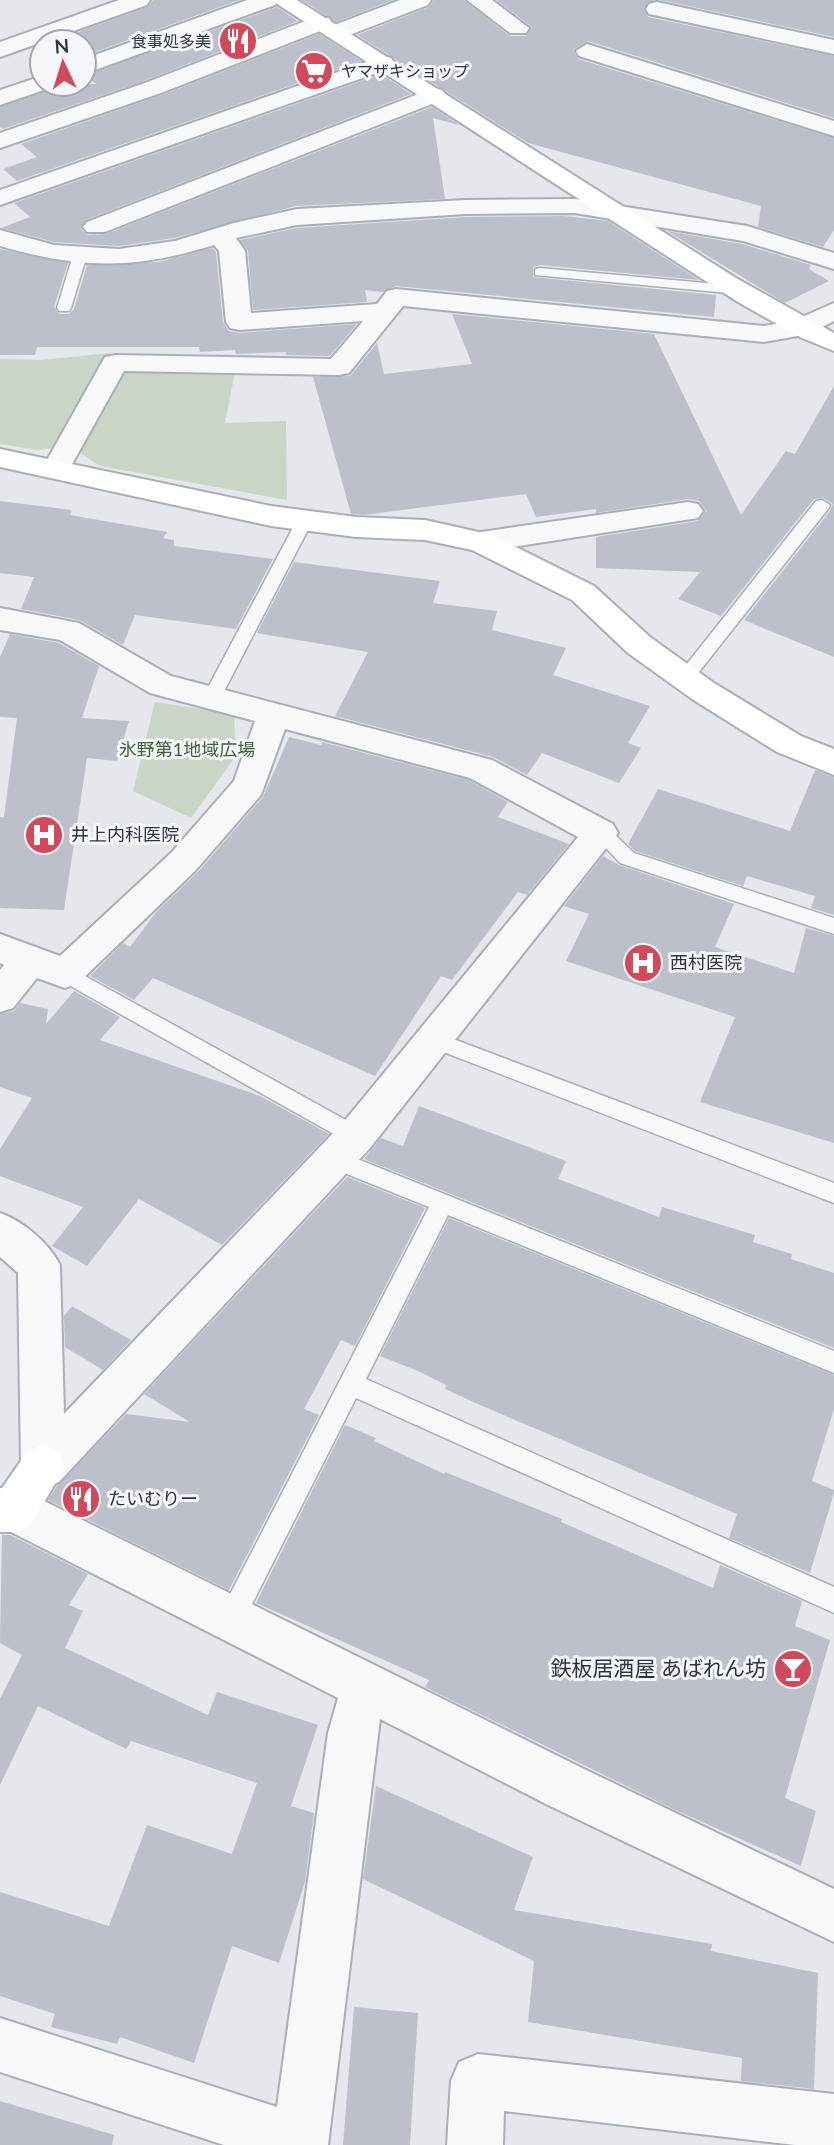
<svg xmlns="http://www.w3.org/2000/svg" width="834" height="2145" font-family="Lato,'Noto Sans JP',sans-serif">
  <rect width="100%" height="100%" fill="#e4e7ec"/>
  <path fill="#c9d6c5" d="M111,353L54,448L38,450L0,444V359L42,360Z
    M126,371L235,372L225,423L286,421L287,500L100,466L79,452Z
    M155,702L234,714L236,756L191,818L133,791Z"/>
  <path fill="#bbc0ca" d="M153,0H239L84,56V42H50L148,7Z
    M302,0H393L336,22Z
    M434,0H464L510,36H526L532,27L496,0H654L644,8L648,17L834,56V118L588,41L573,50L578,59L834,138V230L823,247L758,227L761,206L528,143L357,35L429,7Z
    M660,0H834V37Z
    M277,7L298,21L144,81L3,129L0,127V107L51,90L56,84H97L84,76Z
    M319,34L361,61L17,181L3,169L37,157L21,144L162,95Z
    M381,74L411,94L86,220L81,229L87,235L106,234L432,107L459,125L433,118L445,199L296,206L174,238L119,246L54,242L1,228L30,217L14,203Z
    M564,216L608,221L699,280L540,265L533,267V277L716,295L714,317L396,286L383,292L365,290L367,302L253,310L248,251L240,240L297,228L466,217Z
    M667,231L742,244L811,265L809,269L829,281L785,303Z
    M213,248L216,252L223,322L229,331L239,333L357,324L330,356L286,355V352L236,354L235,350L200,352L199,347H37L35,355H0V249L68,263L54,307L59,314H69L74,309L87,265L158,262Z
    M452,314L654,334L741,515L786,451L795,454L834,386V657L744,620L830,511L833,504L823,498L814,499L721,616L678,599L700,572L596,568V537L698,521L706,511L699,501L688,499L596,513V509L536,517L526,494L364,515L351,514L313,377L350,376L377,343L384,374L472,364Z
    M0,501L72,510L70,515L167,532L163,538L174,540V546L273,559L236,629L135,615L123,645L79,620L21,609L34,577L0,573Z
    M294,562L440,581L433,603L497,611L492,630L566,648L553,675L650,706L628,743L641,748L619,783L542,753L527,775L493,757L335,716L368,652L257,633Z
    M10,634L59,643L99,666L82,718L129,721L117,761L87,758L64,910L0,908V817H4L17,718L0,717V657Z
    M289,737L321,745L322,742L469,780L508,802L498,817L569,844L527,895L518,892L452,980L441,976L375,1076L153,978L134,1000L90,976L123,943L130,947L156,912L197,873L263,797Z
    M815,770L834,777V915L811,908L815,896L747,876L743,886L635,851L628,844L658,789L790,831Z
    M603,856L619,865L734,904L715,947L794,973L806,928L834,936V1143L700,1102L735,1017L566,961L589,914L564,906Z
    M74,991L120,1017L100,1040L260,1096L329,1134L222,1245L139,1199L87,1266L52,1246L83,1207L0,1176V1149L32,1098L0,1087V1014L14,1011L20,1003L48,1009L46,1024Z
    M419,1106L566,1161L558,1179L659,1217L662,1207L755,1235L753,1242L792,1254L791,1259L834,1273V1348L364,1159L381,1138L403,1146Z
    M347,1177L425,1208L355,1346L341,1340L304,1409L319,1415L229,1590L48,1500L57,1486L126,1414L190,1422L144,1394Z
    M449,1218L834,1375V1409L812,1481L834,1490V1493L810,1573L729,1538L737,1514L480,1405L445,1389L446,1385L418,1371L380,1356Z
    M72,1306L131,1340L103,1370L65,1347L64,1316Z
    M345,1425L376,1438L374,1441L444,1474L445,1472L562,1519L561,1522L713,1588L720,1565L802,1601L795,1626L830,1640L785,1798L816,1811L801,1866L673,1809L425,1687L429,1680L256,1603Z
    M2,1535H10L88,1574L69,1605L83,1611L65,1648L208,1715L217,1692L318,1725L291,1806L314,1813L305,1882L279,1963L232,1946L194,2063L120,2037L117,2044L51,2027L55,2014L0,1996V1892L109,1926L147,1825L232,1854L257,1783L131,1741L126,1749L38,1706L0,1785V1699L22,1655L0,1643Z
    M376,1786L533,1857L514,1910L712,1944L711,1951L818,1973L814,2089L741,2081L742,2058L528,2022L534,1961L363,1879Z
    M354,2007L418,2013L410,2145H343Z
    M0,2101L114,2135L112,2145H0Z"/>
  <g fill="none" stroke-linecap="round" stroke-linejoin="round">
    <defs>
      <path id="lane" d="M80,251L87,255L71,308L69,311H59L57,308L73,255Z
        M540,268L739,286L746,290L739,294L535,275V269Z
        M822,500L830,505L828,509L691,682H679L676,678L679,674L816,501Z
        M305,515L313,520L221,697L212,703L206,701L203,697L297,520Z
        M601,826L608,828L634,853L834,918V934L620,863L592,833Z
        M65,965L364,1130L367,1136L364,1142L356,1145L348,1142L58,979L55,973L58,967Z
        M435,1032L834,1183V1203L428,1046L425,1040L428,1034Z
        M335,1150L834,1351V1373L448,1215L366,1379L834,1587V1613L356,1398L240,1628L231,1632L222,1628L218,1619L222,1610L429,1207L327,1166L324,1159L327,1152Z"/>
      <path id="street" d="M119,0H150L147,5L0,57V42Z
        M247,0H278L275,5L84,74V59Z
        M400,0H431L428,5L344,37H328L325,32L328,28L161,93L0,148V133L145,83L313,18H329L332,23L329,27Z
        M467,0H492L529,28L526,33H510Z
        M657,2L834,40V54L649,14L646,9L649,4Z
        M587,44L834,121V136L579,56L576,51Z
        M383,56L391,58L394,63L391,68L0,205V190Z
        M42,76V84H53L50,88L0,105V90Z
        M434,88L442,90L446,95L442,100L105,232H87L83,227L87,222Z
        M575,199L747,226L834,253V269L743,241L575,213L466,214L297,225L236,238L245,251L251,313L377,304L387,291L396,289L764,326L793,321L834,303V321L809,334L764,342L403,306L349,373L339,375L124,371L66,475L56,478L46,475L42,469L105,357L115,355L331,359L363,321L239,330L230,328L226,322L219,251L214,245C134,270 80,269 0,246V230L54,245L119,249L175,241L234,223L297,209L466,200Z
        M688,502L698,504L703,511L698,518L481,552L470,549L466,542L470,535L481,532Z
        M0,608L79,623L171,676L492,760L613,824L618,833L370,1148L59,1482L43,1489L27,1482L21,1467L18,1273L0,1257V1213C23,1221 49,1243 60,1265L64,1414L342,1124L578,837L470,778L285,729L261,795L195,871L78,983L65,988L37,978L13,1008L0,1012V970L4,965L0,963V934L60,956L171,853L234,781L255,721L150,693L60,640L0,630Z
        M0,1488H14L30,1494L584,1769L834,1889V1942L548,1805L380,1719L328,2145H224L0,2072V2018L277,2107L328,1733L338,1698L11,1532H0Z
        M478,2054L834,2094V2145H795L504,2111L503,2145H447L451,2081L459,2062Z"/>
      <path id="secondary" d="M271,0H297L736,278L834,333V351L802,338L738,302Z
        M0,449L271,506L356,517L425,520L492,535L594,586L650,637L714,683L801,736L834,749V775L777,752L692,699L628,653L572,600L472,550L425,540L356,537L271,526L0,467Z
        M43,1445L59,1452L65,1467L30,1526L14,1532L0,1527V1491L27,1452Z"/>
    </defs>
    <use href="#lane" stroke="#a9aeb7" stroke-width="3"/>
    <use href="#street" stroke="#a9aeb7" stroke-width="4"/>
    <use href="#secondary" stroke="#a9aeb7" stroke-width="4"/>
    <use href="#lane" fill="#f7f8fa" fill-rule="evenodd"/>
    <use href="#street" fill="#f7f8fa" fill-rule="evenodd"/>
    <use href="#secondary" fill="#fff" fill-rule="evenodd"/>
  </g>
  <defs>
    <symbol id="restaurant-disc" viewBox="-11 -11 22 22"><circle r="9.5" fill="#d1495b" stroke="#f4f6f9"/><path d="M-5-6h1v4h1v-4h1v4h1v-4h1v5L-1.5 .5V6h-2V.5L-5-1ZM5-6V6H3V1.5H1.5Q1.5-4 5-6Z" fill="#fff"/></symbol>
    <symbol id="supermarket-disc" viewBox="-11 -11 22 22"><circle r="9.5" fill="#d1495b" stroke="#f4f6f9"/><path d="M-6-5.5h2.5l.6 2H6L4.5 2H-2.5L-4.4-4H-6ZM-1.5 3.2a1.3 1.3 0 1 0 .1 0ZM3 3.2a1.3 1.3 0 1 0 .1 0Z" fill="#fff"/></symbol>
    <symbol id="hospital-disc" viewBox="-11 -11 22 22"><circle r="9.5" fill="#d1495b" stroke="#f4f6f9"/><path d="M-5-5h3v3.5h4V-5h3V5h-3V1.5h-4V5h-3Z" fill="#fff"/></symbol>
    <symbol id="bar-disc" viewBox="-11 -11 22 22"><circle r="9.5" fill="#d1495b" stroke="#f4f6f9"/><path d="M-6-5H6L.8 .8V4.5H3.5V6h-7V4.5H-.8V.8Z" fill="#fff"/></symbol>
  </defs>
  <g fill-rule="evenodd">
    <use href="#restaurant-disc" x="216" y="19" width="44" height="44"/>
    <use href="#supermarket-disc" x="292" y="49" width="44" height="44"/>
    <use href="#hospital-disc" x="22" y="813" width="44" height="44"/>
    <use href="#hospital-disc" x="621" y="941" width="44" height="44"/>
    <use href="#restaurant-disc" x="59" y="1477" width="44" height="44"/>
    <use href="#bar-disc" x="771" y="1647" width="44" height="44"/>
  </g>
  <g text-anchor="middle" stroke-width="6" stroke-linejoin="round" paint-order="stroke">
    <g font-size="16" fill="#2b3445" stroke="#f4f6f9" text-anchor="end">
      <text x="211" y="47">食事処多美</text>
      <text x="341" y="77" text-anchor="start">ヤマザキショップ</text>
    </g>
    <g font-size="18" fill="#3f6138" stroke="#f4f6f9">
      <text x="187" y="756">氷野第1地域広場</text>
    </g>
    <g font-size="18" fill="#2b3445" stroke="#f4f6f9" text-anchor="start">
      <text x="71" y="841">井上内科医院</text>
      <text x="670" y="969">西村医院</text>
      <text x="108" y="1505">たいむりー</text>
    </g>
    <g font-size="21" fill="#2b3445" stroke="#f4f6f9" text-anchor="end">
      <text x="766" y="1676">鉄板居酒屋 あばれん坊</text>
    </g>
  </g>
  <g transform="translate(63 63) rotate(356)"><circle r="33" fill="#f4f6f9" stroke="#a4a8b1" stroke-width="2"/>
  <path d="M0-5L12 26L0 18L-12 26Z" fill="#d1495b"/>
  <text y="-10" font-size="19" font-weight="bold" text-anchor="middle" fill="#2b3445">N</text>
  </g>
</svg>
